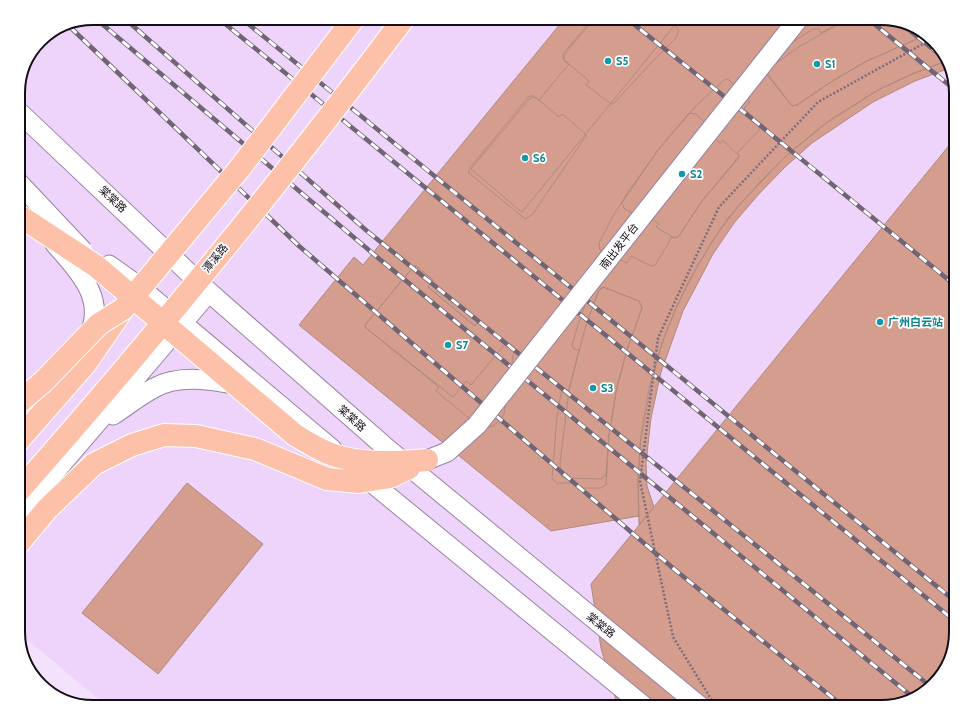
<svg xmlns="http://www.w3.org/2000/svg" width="974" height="725" font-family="Cabin,'Noto Sans SC',sans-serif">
  <rect width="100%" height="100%" fill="#f4e2fc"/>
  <path fill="#eed4fb" d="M93,18H882L927,34L948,60L956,92V633L940,678L914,699L881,707H108L18,632V87L26,59L43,37Z"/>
  <path fill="#d49d8d" stroke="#b18a7f" d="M565,18H882L927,34L949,60L912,74L878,90L830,120L786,156L740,204L717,234L697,266L676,308L662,343L649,389L641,435L638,481L639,516L551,531L299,325L354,257L363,265Z
    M593,18H666L679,30L676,38L653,61L613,104H611L586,85L589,81L563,59V54Z
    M595,18H666L674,26L522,212L519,210L471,169L530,98L534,97L539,100L569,64L564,61V55Z
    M849,18H882L928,34L867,61L834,80L797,105L792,106L767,73L769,68L779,61L777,59L779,51L813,29H819L821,33Z
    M849,18H882L928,34L867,61L834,80L797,105L792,106L768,76L767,73L769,68L799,47Z
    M949,60L950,68L915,81L873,102L812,143L784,168L758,195L734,223L713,254L683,311L661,372L651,418L646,463L647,486L654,507L639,525L638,481L640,444L652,379L662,343L676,308L688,283L712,242L728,218L759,183L786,156L822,126L878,90L912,74Z
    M728,79L750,102L744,108L759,124V130L737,153L739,156L738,159L702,201L679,236L676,238L672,237L655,265L651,266L631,256L627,263L600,250L599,243L612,218L628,192L658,150L696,106L724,80Z
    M529,96H534L559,117L562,114L586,134V136L532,215L525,219L469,173V169Z
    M689,113L696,114L710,128L707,131L720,143L723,140L739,156L702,201L679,236L674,238L656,227L659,224L644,214L641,218L624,208L622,203L658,150Z
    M956,137V633L940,678L914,699L882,707H618L601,648L591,584Z
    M414,266H416L433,280L428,287L475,326L479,321L505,344L471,385L466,381L453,397L366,328L365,325Z
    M414,266H416L433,280L428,287L475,326L479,321L514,350L504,414L499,421L493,426L483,427L476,424L436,391L439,387L366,328L365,325Z
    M603,287L639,301L642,308L627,350L617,387L609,435L606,475L601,479L565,478L561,476L560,463L569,390L586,325L599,290Z
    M603,287L639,301L642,308L627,350L617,387L609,435L606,485L601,488H578V483H557L552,479L557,417L561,393L563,390H569L579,350L574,349L572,345L578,325L586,302H594L599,290Z
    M187,483L263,544L158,674L82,613Z"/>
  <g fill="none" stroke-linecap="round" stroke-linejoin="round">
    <defs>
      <path id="minor" d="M18,111L209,292L383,445L701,707
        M18,201L53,226
        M55,244C78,270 108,300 88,337
        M109,265L137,285L332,449
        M113,415C127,406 140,395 154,388C179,374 212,380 238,385
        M360,473L645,707
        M18,515L209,292"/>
      <path id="major" d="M18,441L86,363L123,309"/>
    </defs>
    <use href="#minor" stroke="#9782a0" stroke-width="21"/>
    <use href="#major" stroke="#fff" stroke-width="24"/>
    <use href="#minor" stroke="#fff" stroke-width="19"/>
    <use href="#major" stroke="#fdc1a9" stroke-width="22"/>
    <defs>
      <path id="rail" d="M95,18L377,257L915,699
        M124,18L367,231L930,686
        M218,18L956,622
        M241,18L956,602
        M626,18L750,117L956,286
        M867,18L955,90
        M904,26L949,62
        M70,27L299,246L674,569L844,707"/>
    </defs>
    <use href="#rail" stroke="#706475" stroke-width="4.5"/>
    <use href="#rail" stroke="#fff" stroke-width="3" stroke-dasharray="9" stroke-linecap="butt"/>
    <defs>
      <path id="minor-bridge" d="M18,182L83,251
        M427,460L447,452L477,425L799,18"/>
      <path id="major-bridge" d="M18,215L96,266L295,435C305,441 316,448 328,453C357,465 396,463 427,460
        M18,403L43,382L99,324L123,309L240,168L354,18
        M18,492C153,339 282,181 404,18
        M18,544L47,509L94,464L132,445L164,435L196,436L255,449L327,479L359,482L390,477L409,468"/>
    </defs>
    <use href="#minor-bridge" stroke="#9782a0" stroke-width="21" stroke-linecap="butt"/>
    <use href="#major-bridge" stroke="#fff" stroke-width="24" stroke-linecap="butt"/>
    <path stroke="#7a6d7f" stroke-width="2.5" stroke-dasharray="2 2" stroke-linecap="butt" d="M716,707L673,637L640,481L658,338L719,207L818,102L932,39"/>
    <use href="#minor-bridge" stroke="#fff" stroke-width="19"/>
    <use href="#major-bridge" stroke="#fdc1a9" stroke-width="22"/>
  </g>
  <g fill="#0f9aa8" stroke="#fff" stroke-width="1.5">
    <circle cx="608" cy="61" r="4"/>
    <circle cx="817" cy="64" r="4"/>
    <circle cx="525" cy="158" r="4"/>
    <circle cx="682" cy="174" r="4"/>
    <circle cx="880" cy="322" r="4"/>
    <circle cx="448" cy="345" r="4"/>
    <circle cx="593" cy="388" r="4"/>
  </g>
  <g text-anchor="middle" stroke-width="3.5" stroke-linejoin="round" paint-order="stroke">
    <g font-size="11" font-weight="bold" fill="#0d838f" stroke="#fff" text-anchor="start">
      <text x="616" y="65">S5</text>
      <text x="825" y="68">S1</text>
      <text x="533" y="162">S6</text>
      <text x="690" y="178">S2</text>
      <text x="888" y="326">广州白云站</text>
      <text x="456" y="349">S7</text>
      <text x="601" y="392">S3</text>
    </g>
    <g font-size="11" fill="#140c17" stroke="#fff">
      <text transform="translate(113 199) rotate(43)" y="4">棠棠路</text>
      <text transform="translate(619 246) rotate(-52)" y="4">南出发平台</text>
      <text transform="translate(215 258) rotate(-51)" y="4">潭溪路</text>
      <text transform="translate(352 418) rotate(42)" y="4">棠棠路</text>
      <text transform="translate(601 625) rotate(39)" y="4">棠棠路</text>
    </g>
  </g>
  <path d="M0 0H974V725H0ZM93 25H881A68 68 0 0 1 949 93V632A68 68 0 0 1 881 700H93A68 68 0 0 1 25 632V93A68 68 0 0 1 93 25Z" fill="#fff" fill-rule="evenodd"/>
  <path fill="none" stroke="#140c17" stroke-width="2" d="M93 25H881A68 68 0 0 1 949 93V632A68 68 0 0 1 881 700H93A68 68 0 0 1 25 632V93A68 68 0 0 1 93 25Z"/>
</svg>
